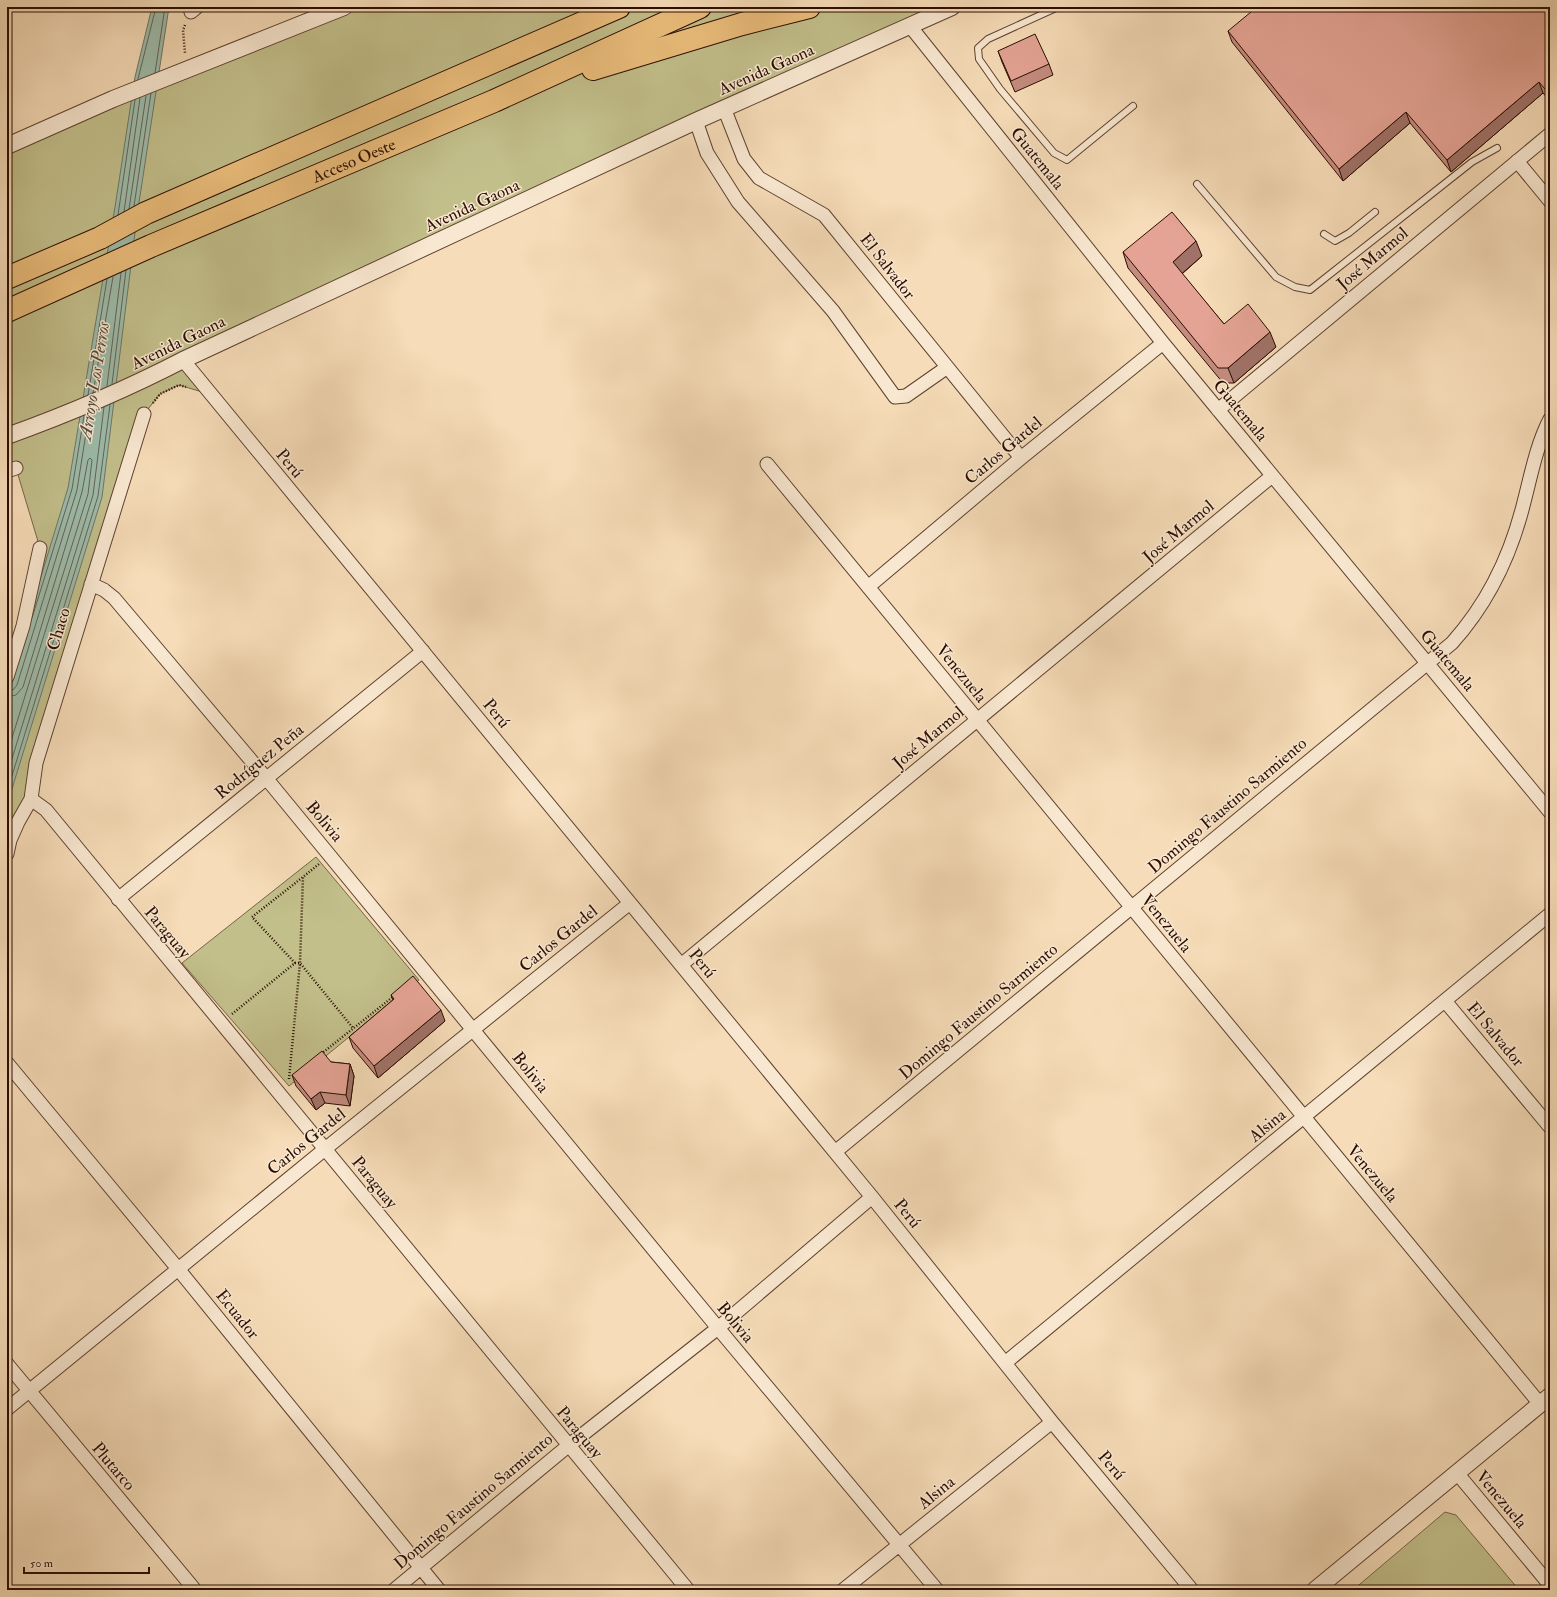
<svg xmlns="http://www.w3.org/2000/svg" width="1557" height="1597" font-family="'IM FELL Double Pica',serif">
  <rect width="100%" height="100%" fill="#f6dcb8"/>
  <filter id="stains"><feTurbulence type="fractalNoise" baseFrequency=".005" numOctaves="4"/><feColorMatrix values="0 0 0 0 .2 0 0 0 0 .09 0 0 0 0 .02 0 0 0 .5 -.17"/></filter>
  <radialGradient id="worn" r=".72"><stop offset=".6" stop-color="#630" stop-opacity="0"/><stop offset="1" stop-color="#630" stop-opacity=".3"/></radialGradient>
  <path fill="#c2bf8b" stroke="#766646" d="M344,7H952L183,360L212,395L179,385L160,394L144,414L7,854V677L40,548L16,468L7,471V146Z
    M316,857L419,980L289,1086L182,963Z
    M1445,1512L1456,1515L1519,1590H1353Z"/>
  <path fill="#9dbcab" stroke="#6f7667" d="M152,7H169L138,209L102,497L7,805V688L68,488L115,207L135,77Z"/>
  <g fill="none" stroke-linecap="round" stroke-linejoin="round">
    <path stroke="#646456" stroke-width="1" d="M155,73L165,7
      M138,79L156,7
      M134,206L151,93
      M129,209L146,96
      M124,212L140,98
      M118,215L135,100
      M112,384L126,270
      M107,386L121,273
      M93,393L113,277
      M88,395L107,279
      M32,618L72,489L84,416
      M7,691L13,690L17,685L77,490L89,414
      M7,697L16,695L23,687L82,492L88,460L90,458L92,460L88,494L7,754
      M7,775L93,495L104,407
      M7,792L98,496L110,405"/>
    <defs>
      <path id="service" d="M1058,7L988,39L978,48L979,59L1000,89L1054,153L1067,160L1133,106
        M1197,184L1276,277L1295,287L1310,290L1472,162L1497,148
        M1324,234L1335,241L1349,233L1375,212"/>
      <path id="minor" d="M190,7L191,12L197,7
        M910,26L1163,343L1550,812
        M724,108L744,159L759,178L824,215L1021,458
        M696,121L707,153L738,202L833,311L895,397L906,396L946,368
        M1517,161L1550,201
        M183,360L872,1197L1052,1422L1192,1590
        M1218,410L1550,134
        M767,464L1540,1404
        M7,471L16,468
        M91,584L104,590L114,598L266,778L718,1328L937,1590
        M868,587L1021,458L1163,343
        M7,677L23,626L40,548
        M31,799L46,810L688,1590
        M7,854L10,840L18,822L31,799L36,763L144,414
        M118,899L423,651
        M681,965L1272,476
        M1445,1001L1550,1127
        M7,1063L179,1270L439,1590
        M835,1152L1452,643C1487,604 1510,557 1523,506C1531,476 1536,446 1550,419
        M1005,1363L1550,914
        M7,1364L195,1590
        M7,1409L325,1149L630,903
        M1457,1473L1550,1585
        M394,1590L568,1446L718,1328L872,1197
        M843,1590L1052,1422"/>
      <path id="tertiary" d="M7,146L113,99L344,7
        M7,436C68,414 125,390 183,360L696,121L952,7
        M1315,1590L1550,1396"/>
      <g id="motorway">
        <path d="M593,69L742,24L809,7"/>
        <path d="M7,278L100,238L146,213L619,7"/>
        <path id="s1" d="M7,311L151,246L494,101L700,7"/>
      </g>
    </defs>
    <use href="#service" stroke="#5e412f" stroke-width="8"/>
    <use href="#minor" stroke="#5e412f" stroke-width="15"/>
    <use href="#tertiary" stroke="#5e412f" stroke-width="18"/>
    <use href="#motorway" stroke="#2b0d01" stroke-width="24"/>
    <path stroke="#2b0d01" stroke-width="2.5" stroke-dasharray="1 2" stroke-linecap="butt" d="M185,25L183,30L185,53
      M153,403L160,394L179,385L186,387
      M295,963L252,917L303,877
      M232,1014L295,963H300L353,1028
      M321,1054L394,996
      M289,1079L300,963L303,877L319,864"/>
    <use href="#service" stroke="#f9e8d1" stroke-width="6"/>
    <use href="#minor" stroke="#f9e8d1" stroke-width="13"/>
    <use href="#tertiary" stroke="#f9e8d1" stroke-width="16"/>
    <use href="#motorway" stroke="#ebbe7c" stroke-width="22"/>
  </g>
  <path fill="#c48c7f" stroke="#2b0d01" d="M1550,7V101L1543,93L1451,172L1410,123L1343,181L1232,42L1228,31Z
    M998,51L1049,64L1053,75L1015,92L1002,62Z
    M1123,252L1202,256L1182,274L1224,324L1276,347L1234,383H1223L1128,268Z
    M391,995L445,1021L378,1078L353,1048L349,1037L393,1000Z
    M331,1062L350,1064L354,1076L350,1106L325,1103L316,1110L296,1086L292,1075Z"/>
  <path fill="#a07268" stroke="#2b0d01" d="M1539,82L1543,93L1451,172L1447,160Z
    M1406,112L1410,123L1343,181L1339,169Z
    M1196,241L1202,256L1178,277L1173,262Z
    M1270,332L1276,347L1234,383L1228,368Z
    M441,1010L445,1021L378,1078L374,1066Z
    M350,1064L354,1076L350,1106L346,1095Z
    M320,1092L325,1103L316,1110L311,1099Z"/>
  <path fill="#e4a394" stroke="#2b0d01" d="M1257,7H1550V95L1539,82L1447,160L1406,112L1339,169L1228,31Z
    M1035,34L1049,64L1011,81L998,51Z
    M1172,212L1196,241L1173,262L1224,324L1248,304L1270,332L1228,368H1218L1123,252Z
    M413,976L441,1010L374,1066L349,1037L394,999L391,995Z
    M322,1051L331,1062L350,1064L346,1095L320,1092L311,1099L292,1075Z"/>
  <g text-anchor="middle" stroke-width="3" stroke-linejoin="round" paint-order="stroke">
    <g font-size="17" fill="#2b0d01" stroke="#f9e8d1">
      <text transform="translate(766 69) rotate(-24)" y="6">Avenida Gaona</text>
      <text transform="translate(1038 158) rotate(51)" y="6">Guatemala</text>
      <text dy="6" stroke="none"><textPath href="#s1" startOffset="378">Acceso Oeste</textPath></text>
      <text transform="translate(472 205) rotate(-25)" y="6">Avenida Gaona</text>
      <text transform="translate(1372 258) rotate(-40)" y="6">José Marmol</text>
      <text transform="translate(888 266) rotate(52)" y="6">El Salvador</text>
      <text transform="translate(178 342) rotate(-26)" y="6">Avenida Gaona</text>
      <text transform="translate(1241 410) rotate(50)" y="6">Guatemala</text>
      <text transform="translate(1003 450) rotate(-40)" y="6">Carlos Gardel</text>
      <text transform="translate(290 463) rotate(50)" y="6">Perú</text>
      <text transform="translate(1178 531) rotate(-40)" y="6">José Marmol</text>
      <text transform="translate(58 629) rotate(-73)" y="6">Chaco</text>
      <text transform="translate(1448 660) rotate(50)" y="6">Guatemala</text>
      <text transform="translate(962 673) rotate(51)" y="6">Venezuela</text>
      <text transform="translate(497 713) rotate(51)" y="6">Perú</text>
      <text transform="translate(928 737) rotate(-40)" y="6">José Marmol</text>
      <text transform="translate(259 761) rotate(-39)" y="6">Rodríguez Peña</text>
      <text transform="translate(1227 805) rotate(-40)" y="6">Domingo Faustino Sarmiento</text>
      <text transform="translate(325 821) rotate(50)" y="6">Bolivia</text>
      <text transform="translate(1167 923) rotate(51)" y="6">Venezuela</text>
      <text transform="translate(168 932) rotate(50)" y="6">Paraguay</text>
      <text transform="translate(558 938) rotate(-39)" y="6">Carlos Gardel</text>
      <text transform="translate(703 963) rotate(51)" y="6">Perú</text>
      <text transform="translate(978 1011) rotate(-40)" y="6">Domingo Faustino Sarmiento</text>
      <text transform="translate(1496 1034) rotate(50)" y="6">El Salvador</text>
      <text transform="translate(531 1072) rotate(51)" y="6">Bolivia</text>
      <text transform="translate(1267 1125) rotate(-39)" y="6">Alsina</text>
      <text transform="translate(306 1141) rotate(-39)" y="6">Carlos Gardel</text>
      <text transform="translate(1373 1173) rotate(50)" y="6">Venezuela</text>
      <text transform="translate(375 1182) rotate(51)" y="6">Paraguay</text>
      <text transform="translate(908 1213) rotate(51)" y="6">Perú</text>
      <text transform="translate(238 1314) rotate(51)" y="6">Ecuador</text>
      <text transform="translate(736 1322) rotate(50)" y="6">Bolivia</text>
      <text transform="translate(580 1432) rotate(50)" y="6">Paraguay</text>
      <text transform="translate(1112 1465) rotate(50)" y="6">Perú</text>
      <text transform="translate(114 1466) rotate(50)" y="6">Plutarco</text>
      <text transform="translate(936 1492) rotate(-39)" y="6">Alsina</text>
      <text transform="translate(1502 1499) rotate(50)" y="6">Venezuela</text>
      <text transform="translate(473 1501) rotate(-40)" y="6">Domingo Faustino Sarmiento</text>
    </g>
    <g font-size="18" font-style="italic" fill="#534a3c" stroke="#f9e8d1">
      <text transform="translate(94 381) rotate(-81)" y="6">Arroyo Los Perros</text>
    </g>
  </g>
  <rect width="1557" height="1597" fill="none" stroke="#f6dcb8" stroke-width="24"/>
  <rect x="8" y="8" width="1541" height="1581" fill="none" stroke="#2b0d01" stroke-width="2"/>
  <rect x="12" y="12" width="1533" height="1573" fill="none" stroke="#2b0d01"/>
  <path d="M24 1567v6h125v-6" fill="none" stroke="#2b0d01" stroke-width="2"/>
  <text x="30" y="1567" font-size="12" fill="#2b0d01" stroke="#f9e8d1" stroke-width="3" paint-order="stroke">50 m</text>
  <rect width="100%" height="100%" filter="url(#stains)"/>
  <rect width="100%" height="100%" fill="url(#worn)"/>
</svg>
